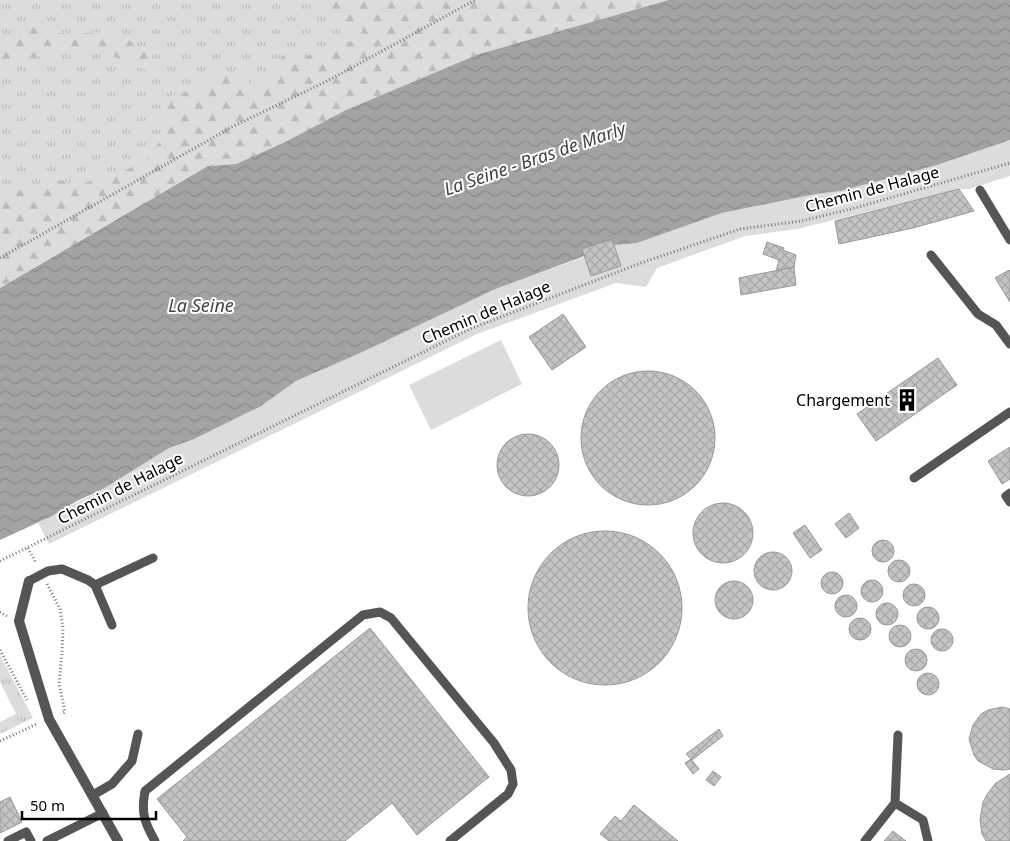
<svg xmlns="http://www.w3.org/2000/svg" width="1010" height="841" font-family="'Noto Sans',sans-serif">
  <defs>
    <pattern id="grass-tufts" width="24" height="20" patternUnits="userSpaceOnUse" patternTransform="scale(1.25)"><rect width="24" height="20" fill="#dcdcdc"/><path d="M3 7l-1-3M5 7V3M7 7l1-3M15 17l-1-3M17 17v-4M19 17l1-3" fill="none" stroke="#bbb"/></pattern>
    <pattern id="forest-firs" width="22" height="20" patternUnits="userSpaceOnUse" patternTransform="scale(1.25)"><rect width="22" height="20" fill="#dcdcdc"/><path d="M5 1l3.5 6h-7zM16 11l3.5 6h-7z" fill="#bbb"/></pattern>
    <pattern id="water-waves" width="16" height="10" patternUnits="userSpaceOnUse" patternTransform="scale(1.25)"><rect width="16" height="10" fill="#a3a3a3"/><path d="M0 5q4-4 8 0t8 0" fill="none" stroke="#8b8b8b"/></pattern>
    <pattern id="building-cross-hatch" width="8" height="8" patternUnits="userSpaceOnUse" patternTransform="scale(1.25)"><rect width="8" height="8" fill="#c4c4c4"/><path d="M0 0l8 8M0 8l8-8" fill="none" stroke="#a7a7a7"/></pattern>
  </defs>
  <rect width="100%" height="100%" fill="#fff"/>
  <path fill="url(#grass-tufts)" d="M0,0H475L0,258Z
    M0,655L33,718L0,734V722L16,714L0,682Z"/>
  <path fill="url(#forest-firs)" d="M323,0H667L479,54L346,110L283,143L236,164L208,166L0,288V196C8,192 18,191 27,188C48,181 53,175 75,186L128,169L145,160L164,137L166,112L173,95L196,90L205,81L222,74L242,75L252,84H260L274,79C278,62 279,52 298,49L306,56C321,52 357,44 363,30L359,25L335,23Z
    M19,23L67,35L97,32L129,40L147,54L150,72L128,62L99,51L60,52L0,65V45L12,38Z"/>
  <path fill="#dcdcdc" d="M1010,140V176L969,189H959L797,229L745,236L657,268L646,287L616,283L477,334L49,544L38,523L103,489L169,448L192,440L261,406L296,381L493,290L584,257L612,239L637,243L722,213L816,194L841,191L937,165Z
    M501,340L522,384L431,430L409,385Z"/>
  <path fill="url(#water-waves)" d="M668,0H1010V140L937,165L841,191L816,194L722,213L637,243L614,245L493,290L360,353L296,381L261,406L192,440L169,448L103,489L77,501L52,516L0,540V288L208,166L236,164L283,143L346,110L479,54Z"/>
  <path fill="url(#building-cross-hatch)" stroke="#999" d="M959,189L974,211L913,228L839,244L835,221Z
    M612,239L621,266L591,276L582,249Z
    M767,242L784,248L783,250L796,255L794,267L776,271L779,260L763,254Z
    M794,267L796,285L741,295L739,278Z
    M1009,270L1010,271V302L995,278Z
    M563,314L586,347L552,370L529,337Z
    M938,358L957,385L876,441L857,414Z
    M581 438a67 67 0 1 1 134 0a67 67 0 1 1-134 0Z
    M497 465a31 31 0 1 1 62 0a31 31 0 1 1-62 0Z
    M1010,447V479L1002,484L988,461Z
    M693 533a30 30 0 1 1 60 0a30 30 0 1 1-60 0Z
    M849,513L859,528L846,538L835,524Z
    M805,525L822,550L810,558L793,533Z
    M528 608a77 77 0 1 1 154 0a77 77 0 1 1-154 0Z
    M872 551a11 11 0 1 1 22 0a11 11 0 1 1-22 0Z
    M754 571a19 19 0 1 1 38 0a19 19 0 1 1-38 0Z
    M888 571a11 11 0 1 1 22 0a11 11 0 1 1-22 0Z
    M821 583a11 11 0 1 1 22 0a11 11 0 1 1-22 0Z
    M861 591a11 11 0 1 1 22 0a11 11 0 1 1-22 0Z
    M715 600a19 19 0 1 1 38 0a19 19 0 1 1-38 0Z
    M903 595a11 11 0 1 1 22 0a11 11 0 1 1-22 0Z
    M835 606a11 11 0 1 1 22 0a11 11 0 1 1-22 0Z
    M876 614a11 11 0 1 1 22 0a11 11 0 1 1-22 0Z
    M917 618a11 11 0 1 1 22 0a11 11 0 1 1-22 0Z
    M849 629a11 11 0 1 1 22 0a11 11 0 1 1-22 0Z
    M889 636a11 11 0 1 1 22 0a11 11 0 1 1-22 0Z
    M370,628L489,777L417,835L392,803L345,841H183L187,837L157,799Z
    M931 640a11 11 0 1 1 22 0a11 11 0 1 1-22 0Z
    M905 660a11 11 0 1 1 22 0a11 11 0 1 1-22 0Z
    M917 684a11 11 0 1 1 22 0a11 11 0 1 1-22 0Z
    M1002,707L1010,709V769L1003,770L993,769L978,761L974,755L969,739L973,725L981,714L988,710Z
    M719,729L723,736L692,760L686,754Z
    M691,759L699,769L693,774L685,763Z
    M713,771L721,777L714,786L706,780Z
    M1010,774V841H986L982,834L980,820L983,802L988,793L996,783Z
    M10,797L22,822L0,833V802Z
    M634,805L678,841H609L600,834L615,816L621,821Z
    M893,831L906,841H884Z"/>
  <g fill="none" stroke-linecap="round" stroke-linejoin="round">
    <path stroke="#777" stroke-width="3" stroke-dasharray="1 2.5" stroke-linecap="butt" d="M0,258L232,127L333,78L475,0
      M28,548L36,563
      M0,561L470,329L641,263L740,229L801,221L855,208L1010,163
      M47,584L60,609L63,628L62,653L59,684L65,712L61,714
      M0,612L7,616
      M0,650L27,700
      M0,741L37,724"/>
    <path stroke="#555" stroke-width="9" d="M980,190L1010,240
      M931,255L978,314L996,325L1010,344
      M914,478L1010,412
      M1010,493L1006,496L1010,502
      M29,581L48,571L62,569L88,580L95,585L112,625
      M95,585L153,558
      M93,795L112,784L132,761L138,734
      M895,803L923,820L928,841
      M8,841L26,832L31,841
      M47,841L103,813
      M155,841C144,822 141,812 145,791L363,615L380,612L391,618L494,743L511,770L513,784L508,794L450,841
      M865,841L895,803L898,735"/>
    <path stroke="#555" stroke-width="10" d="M29,581L19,621L49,719L118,841"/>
  </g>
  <defs>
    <symbol id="building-bare" viewBox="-9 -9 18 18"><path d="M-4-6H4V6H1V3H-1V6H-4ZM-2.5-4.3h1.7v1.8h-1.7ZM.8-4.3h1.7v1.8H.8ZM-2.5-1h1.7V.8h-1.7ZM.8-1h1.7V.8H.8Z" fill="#000" stroke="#fff" stroke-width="2.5" paint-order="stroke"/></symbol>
  </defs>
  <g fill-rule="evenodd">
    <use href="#building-bare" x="891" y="384" width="32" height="32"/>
  </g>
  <g text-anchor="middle" stroke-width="4" stroke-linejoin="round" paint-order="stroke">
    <g font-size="16" fill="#000" stroke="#fff">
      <text transform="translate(872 189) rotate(-15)" y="6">Chemin de Halage</text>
      <text transform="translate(486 312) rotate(-23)" y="6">Chemin de Halage</text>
      <text transform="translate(120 488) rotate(-27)" y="6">Chemin de Halage</text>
    </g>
    <g font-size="16" fill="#000" stroke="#fff" text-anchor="end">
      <text x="890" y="406">Chargement</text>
    </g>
    <g font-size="18" font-style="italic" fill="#444" stroke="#fff">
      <text transform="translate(535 159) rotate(-19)" y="6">La Seine - Bras de Marly</text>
      <text x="201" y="312">La Seine</text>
    </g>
  </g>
  <path d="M22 811v8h134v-8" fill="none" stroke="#000000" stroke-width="2.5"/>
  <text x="30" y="811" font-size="15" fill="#000000" stroke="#ffffff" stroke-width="4" paint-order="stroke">50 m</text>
</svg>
